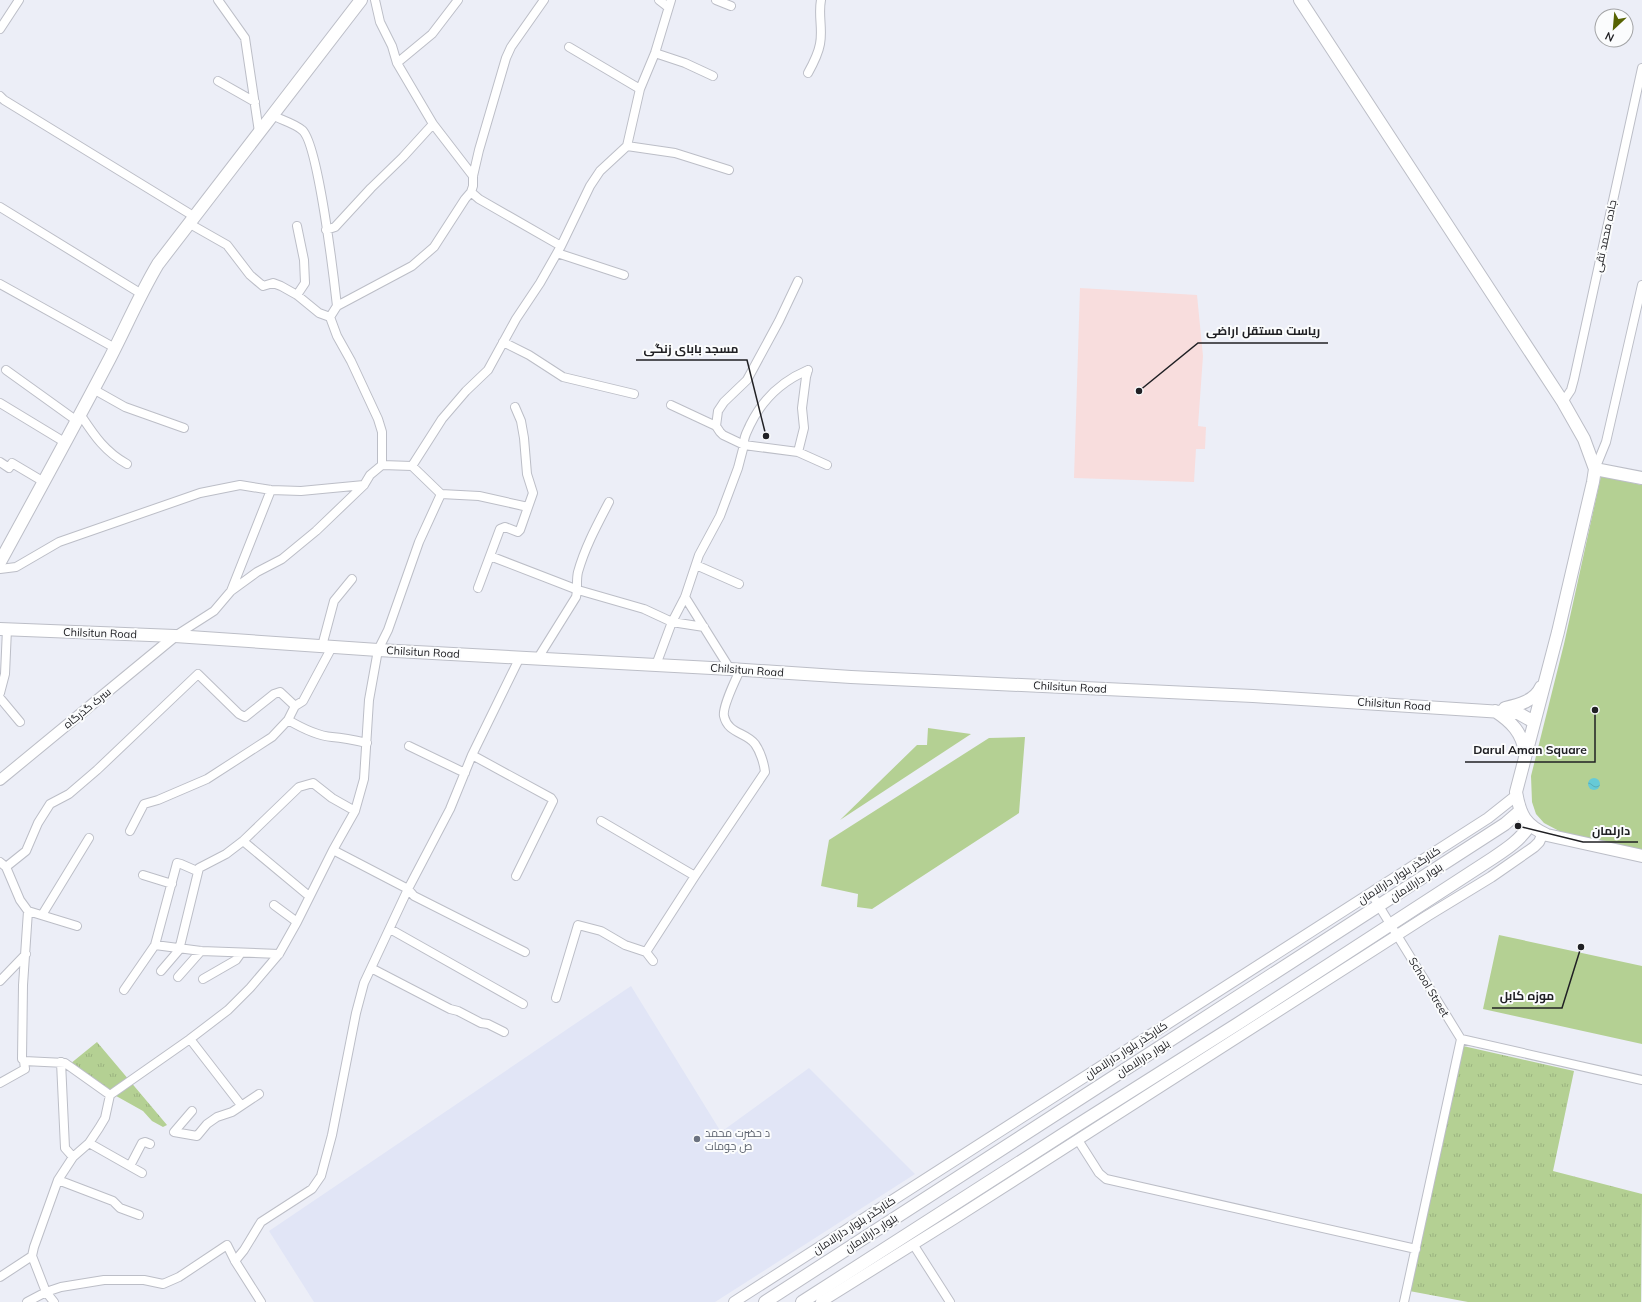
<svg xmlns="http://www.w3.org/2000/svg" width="1642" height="1302" font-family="Mulish,Cairo,sans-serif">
  <defs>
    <pattern id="grass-tufts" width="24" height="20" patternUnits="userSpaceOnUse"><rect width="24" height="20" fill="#b4d093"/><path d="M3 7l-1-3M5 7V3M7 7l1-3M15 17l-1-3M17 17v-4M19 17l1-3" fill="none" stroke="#9ab27f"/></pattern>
    <pattern id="water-waves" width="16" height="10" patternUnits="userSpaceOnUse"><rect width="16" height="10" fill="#66cad7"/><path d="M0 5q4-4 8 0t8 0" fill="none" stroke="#58adb8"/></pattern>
  </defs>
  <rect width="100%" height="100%" fill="#eceef7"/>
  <path fill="#f8dddd" d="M1080,288L1197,295L1203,356L1198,426L1206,427L1205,449H1196L1194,482L1074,478Z"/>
  <path fill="#e1e5f6" d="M631,986L721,1132L809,1068L915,1174L715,1302H314L269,1231Z"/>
  <path fill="url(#grass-tufts)" d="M97,1042L167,1125L163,1127L152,1121L143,1111L109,1092L70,1064Z
    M1463,1046L1574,1071L1553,1171L1642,1194L1641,1302H1468L1404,1290Z"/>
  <path fill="#b4d093" d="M1601,476L1642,485V852L1561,832L1544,823L1536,814L1532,802L1531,776L1564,644Z
    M928,728L971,734L840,820L917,745H927Z
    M1025,737L1019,813L872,909L857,907L858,894L821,886L829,840L989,738Z
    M1499,935L1642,966V1044L1483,1009Z"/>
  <path fill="url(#water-waves)" d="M1588 784a6 6 0 1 1 12 0a6 6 0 1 1-12 0Z"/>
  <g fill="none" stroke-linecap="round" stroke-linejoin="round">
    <defs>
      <path id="minor" d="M218,0L245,38L259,132
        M375,0L380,22L392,46L397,63L433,124L473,176
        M544,0L511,47L506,58L479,150L473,176V186L471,192L479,199L561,246
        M659,0L668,7
        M716,0L731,6
        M0,29L19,0
        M569,47L640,89
        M655,53L685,63L713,76
        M397,63L432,34L458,0
        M808,73C813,64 818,55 820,44C823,29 818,15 821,0
        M218,81L255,102
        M0,96L4,100L195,217
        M272,115C281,120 294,123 302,130C318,142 334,279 337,306L330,317L337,336L351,361L378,419L382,432V465
        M627,146L675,153L729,170
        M0,207L140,293
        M190,224L227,245L250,275L263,286L273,283L281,286L297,295L319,313L330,317
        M297,226L304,260L305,283L297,295
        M326,230L335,227L371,188L403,157L433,124
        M557,253L624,275
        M798,281L779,321L747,380L724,402L718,411L716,426L720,432L723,435L744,445C743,437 747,432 750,425C762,400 782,381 808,370
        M0,284L115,348
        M337,306L412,266L434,247L465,199L471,192
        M503,342L529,355L563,377L634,394
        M6,370L77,421
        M93,389L125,407L184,428
        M1563,402L1571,390L1574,379L1642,68
        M0,403L66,443
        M671,405L716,426
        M80,414C94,435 104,451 127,464
        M798,452L804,428L802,408L806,377L808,370
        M0,462L9,468L12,463L44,482
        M412,466L442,419L466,391L488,370L516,319L540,283L561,246L590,186L600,171L627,146L640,89L655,53L671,0
        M1595,469L1606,442L1642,285
        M490,556L578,590L644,609L672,622L704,627
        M696,565L739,584
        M0,569L16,567L59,542L200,493L240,485L271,490L301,491L364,485
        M478,588L500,529L505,527L518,532L520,530L533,493L527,474L524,438L521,421L515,407
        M231,591L271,490
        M685,597L730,669
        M175,636L214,611L231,591L257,572L282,559L316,531L364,485L370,475L382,465L412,466L441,494L479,496L528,507
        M322,646L334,601L352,579
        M538,658L576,597C578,588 576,580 578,572C585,547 597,525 609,502
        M656,665L672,622L685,597L699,555L720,516L738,468L744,445L798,452L827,465
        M0,693L5,674L7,629
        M0,698L20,722
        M288,720C300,727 318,736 332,737C345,738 354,740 367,743
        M409,746L465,773
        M472,755L551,798L553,801L516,876
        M601,821L695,876
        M130,831L144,804L158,800L207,779L272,737L288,720L295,706L303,701L332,647
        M243,841L309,896
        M333,850L408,889L414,896L525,952
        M0,862L6,867L20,900L28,911L23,985L22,1059L24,1061L25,1069L0,1083
        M6,867L26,851L38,823L50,804L69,794L97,770L198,674L239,714L245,717L274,694L280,692L295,706
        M143,875L172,884
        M1371,893L1461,1039
        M274,905L297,922
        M28,911L77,926
        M42,915L89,838
        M390,929L523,1004
        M155,945L201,951L279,954
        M646,952L695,876L765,772C764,763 760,751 755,744C746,732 728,734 724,716C722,707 736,679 740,670
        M371,968L450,1009L458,1011L481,1023L488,1024L504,1032
        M161,971L179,950L199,868L226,854L243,841L299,787L313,783L332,798L355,811
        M178,977L201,951
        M203,979L236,960L241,953
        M0,981L26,954
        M124,990L155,945L177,863L181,864L197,871
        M556,998L578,925L601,931L625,945L646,952L653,961
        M190,1039L241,1105
        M1461,1039L1642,1080
        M24,1061L65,1063L110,1095
        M61,1062L65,1148L73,1157
        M192,1111L174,1132L197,1136L207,1124L217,1117L232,1112L259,1094
        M1078,1140L1099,1173L1106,1179L1416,1249
        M89,1143L142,1173
        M130,1166L142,1143L145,1142L150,1144
        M58,1180L113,1201L120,1208L139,1215
        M913,1244L950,1302
        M235,1261L244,1250L261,1222L312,1189L321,1176L332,1135L356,1013L364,983L408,889L450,809L472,755L520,657
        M0,1277L32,1256
        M27,1302L46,1292L61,1287L104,1280H144L163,1284L179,1277L227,1245L235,1261L261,1302
        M54,1302L46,1292L32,1256L34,1247L58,1180L73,1157L89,1143L99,1128L105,1118L110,1095L190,1039L228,1010L250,988L279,954L297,922L333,850L355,811L364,779L369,700L378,650L388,630L419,542L441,494
        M1404,1302L1461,1039"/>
      <path id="tertiary" d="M0,780L175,636
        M734,1302L1488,818L1517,795
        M821,1302L954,1219L1427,916L1491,877L1534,847L1539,842L1543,833"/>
      <path id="secondary" d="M1300,0L1563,402L1584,439L1595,469L1593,482L1558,632L1516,792C1520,815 1525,825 1547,835L1642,856
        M1595,469L1642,478
        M0,562C37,494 74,427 110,358C126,327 140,294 158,264L361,0
        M0,629L175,636L378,650L730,669L851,677L1253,696L1518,713L1534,722
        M1505,708C1518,705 1535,701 1541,687
        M1495,711C1512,722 1522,733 1525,752
        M765,1302C1011,1141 1259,985 1505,824L1520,811
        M802,1302L1076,1126L1239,1023L1493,858C1508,848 1520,840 1530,825"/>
    </defs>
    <use href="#minor" stroke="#bcbec7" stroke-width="10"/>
    <use href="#tertiary" stroke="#bcbec7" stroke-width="12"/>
    <use href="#secondary" stroke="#bcbec7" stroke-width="14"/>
    <use href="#minor" stroke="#fff" stroke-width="8"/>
    <use href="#tertiary" stroke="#fff" stroke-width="10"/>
    <use href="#secondary" stroke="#fff" stroke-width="12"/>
  </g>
  <circle fill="#6b7280" stroke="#fbfcfd" stroke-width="1.5" cx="697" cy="1139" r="4"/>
  <g text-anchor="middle" stroke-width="4" stroke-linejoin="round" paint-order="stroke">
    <g font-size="11" fill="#202024" stroke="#fbfcfd">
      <text transform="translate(1605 236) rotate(-78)" y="4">جاده محمد تقی</text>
      <text transform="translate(100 633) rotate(2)" y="4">Chilsitun Road</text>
      <text transform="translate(423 652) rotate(3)" y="4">Chilsitun Road</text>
      <text transform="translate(747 670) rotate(4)" y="4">Chilsitun Road</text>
      <text transform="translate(1070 687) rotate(3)" y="4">Chilsitun Road</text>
      <text transform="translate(1394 704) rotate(4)" y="4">Chilsitun Road</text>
      <text transform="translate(87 708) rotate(-39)" y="4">سرک گذرگاه</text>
      <text transform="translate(1399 875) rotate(-33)" y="4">کنارگذر بلوار دارالامان</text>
      <text transform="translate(1416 882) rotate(-33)" y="4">بلوار دارالامان</text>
      <text transform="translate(1429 987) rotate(59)" y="4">School Street</text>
      <text transform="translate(1126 1050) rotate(-33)" y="4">کنارگذر بلوار دارالامان</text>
      <text transform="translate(1143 1058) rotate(-32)" y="4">بلوار دارالامان</text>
      <text transform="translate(854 1225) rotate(-33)" y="4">کنارگذر بلوار دارالامان</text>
      <text transform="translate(871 1233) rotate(-33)" y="4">بلوار دارالامان</text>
    </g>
    <g font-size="11" fill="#5b616d" stroke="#fbfcfd" text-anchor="start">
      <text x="705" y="1137">د حضرت محمد<tspan x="705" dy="13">ص جومات</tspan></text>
    </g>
  </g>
  <path fill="none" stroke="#202024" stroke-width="1.5" d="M1139 391L1198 343H1328M766 436L747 360H636M1595 710L1595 762H1465M1518 826L1583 842H1638M1581 947L1562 1008H1492"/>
  <g fill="#202024" stroke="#fbfcfd" stroke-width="1.5">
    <circle cx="1139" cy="391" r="4"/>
    <circle cx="766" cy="436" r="4"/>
    <circle cx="1595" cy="710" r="4"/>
    <circle cx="1518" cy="826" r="4"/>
    <circle cx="1581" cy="947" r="4"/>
  </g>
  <g font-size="12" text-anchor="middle" font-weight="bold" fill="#202024" stroke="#fbfcfd" stroke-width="4" stroke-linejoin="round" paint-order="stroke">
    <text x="1263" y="335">ریاست مستقل اراضی</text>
    <text x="691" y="353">مسجد بابای زنگی</text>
    <text x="1530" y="754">Darul Aman Square</text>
    <text x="1611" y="835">دارلمان</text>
    <text x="1527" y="1000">موزه کابل</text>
  </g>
  <g transform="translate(1614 28) rotate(206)"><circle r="19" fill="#fbfcfd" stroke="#a3a4a6"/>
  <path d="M0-3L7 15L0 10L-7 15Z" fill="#576302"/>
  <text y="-6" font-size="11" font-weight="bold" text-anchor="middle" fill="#202024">N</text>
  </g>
</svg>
